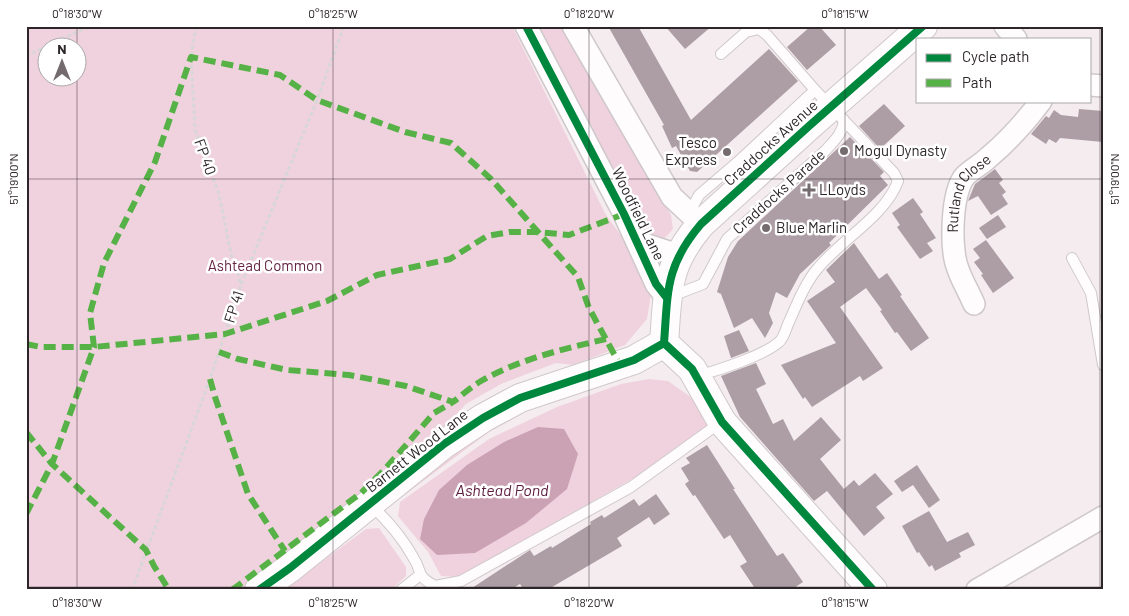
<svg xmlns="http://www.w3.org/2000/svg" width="1129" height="616" font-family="Barlow,sans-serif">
  <rect width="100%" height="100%" fill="#f5ecef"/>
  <path fill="#f0d2de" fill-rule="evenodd" d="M26,26H512L606,215L642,264L652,288L647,319L625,345L573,365L556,363L501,384L466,404L438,434L280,561L240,590H26ZM48,48H78V78H48Z
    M530,26H564L671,215L673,229L662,241L648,236L633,214Z
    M649,379L668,381L695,400L707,416L706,426L634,478L458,577L441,576L428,552L398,516L400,502L489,439L557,407L621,384Z
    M520,409L522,414L489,432L399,499L397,495L440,459Z
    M379,528L406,567V576L391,590H283L366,529Z"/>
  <path fill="#cba2b3" d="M538,427L564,429L578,454L567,489L526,523L475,553L437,555L420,539L424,519L439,490L467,465L504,442Z"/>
  <path fill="#ac9ea4" d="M608,26H638L691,120L769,49L798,81L697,172L690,171L676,146L672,148L662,126L664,125Z
    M665,26H712L685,49Z
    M811,26H819L836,45L807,70L787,47Z
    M884,104L905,126L880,149L859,126Z
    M1079,109L1103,111V142L1060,138L1056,143L1049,139L1046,144L1031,134L1046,116L1049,118L1054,110L1061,115L1078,117Z
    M850,137L884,172L880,176L888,185L829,243L831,245L800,274L787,298L776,292L769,313L773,323L765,338L752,318L734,328L721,294L717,292L728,257L738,241Z
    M995,169L1003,180L999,183L1006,192L1002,195L1008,204L991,215L978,196L968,201L975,184Z
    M913,198L923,212L920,214L936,238L927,243L933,251L920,259L897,227L900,225L892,213Z
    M998,215L1006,227L987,239L979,228Z
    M986,240L1014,278L993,293L981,275L983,274L974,262L980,258L973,249Z
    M854,243L879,279L887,273L902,295L900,296L929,338L911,351L897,332L895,333L880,311L882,310L866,288L840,307L883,368L863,381L860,376L812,407L805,397L803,399L781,365L836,343L807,301L835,282L826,270Z
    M739,330L749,351L731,358L724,336Z
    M756,363L766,384L756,389L773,424L783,419L794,441L821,417L841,440L820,459L844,489L854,480L859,486L875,473L893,494L876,507L885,518L864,536L827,491L814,501L740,417L721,376Z
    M707,445L735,489H733L777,556L783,553L803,582L791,590H756L740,566L747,562L730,535L724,539L695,495L693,496L685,484L689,481L681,468L690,463L686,458Z
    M917,465L940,500L929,508L913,485L902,492L894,481Z
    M656,494L670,514L654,525L649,517L617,538L622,546L547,590H524L520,584L510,590H469L530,550L534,556L551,546L552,548L591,524L590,522L602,515L604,518L634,499L639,506Z
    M929,511L947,542L968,532L975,545L959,553L961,557L935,571L932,565L929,567L919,552L917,553L902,526Z"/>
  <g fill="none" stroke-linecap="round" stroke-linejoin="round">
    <defs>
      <path id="lane" d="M689,213L699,195L741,159L815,90
        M1072,258L1091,293L1103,365
        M672,296L703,284L727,239L825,151C834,141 843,133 844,120
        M697,376C719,370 763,356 779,342C784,338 786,328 789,322C797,304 805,283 818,268C841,240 886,215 898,181L894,173L815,90L767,35L759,29L746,32L721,54
        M371,505C387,520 402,537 413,557C424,574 414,574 435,586L461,581L631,487L721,422
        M401,590L420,575"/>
      <g id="street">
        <path d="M526,26L624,214L656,284L667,298"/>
        <path d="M573,26L672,197L701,224"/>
        <path d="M1005,26L1016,39"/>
        <path d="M1090,85L1103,86"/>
        <path d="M637,239L647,245L678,255"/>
        <path id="s1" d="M974,304C969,292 962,281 958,269C950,250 951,192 965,176C972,169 982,164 989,157C1008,141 1026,121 1041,101"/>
        <path d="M977,590L1103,517"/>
      </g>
      <path id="secondary" d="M664,343C668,292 665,266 701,224L809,126L923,26
        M664,343L692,369L722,422L873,590
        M259,590L290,568L444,444L483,418L520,398L634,360L664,343"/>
    </defs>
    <use href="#lane" stroke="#cfc8ca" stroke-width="12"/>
    <use href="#street" stroke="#cfc8ca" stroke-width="24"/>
    <use href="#secondary" stroke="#cfc8ca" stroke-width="30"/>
    <path stroke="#d9d6d7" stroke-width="3" stroke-dasharray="4 2.5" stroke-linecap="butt" d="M196,26L191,57L195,130L219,194L231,254L241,285
      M26,56L90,26
      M132,590L210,379L241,285L317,100L344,26"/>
    <use href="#lane" stroke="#fefcfd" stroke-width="10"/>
    <use href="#street" stroke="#fefcfd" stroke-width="21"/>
    <use href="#secondary" stroke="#fefcfd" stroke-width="28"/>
    <path stroke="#56b246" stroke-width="6" stroke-dasharray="12 6" stroke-linecap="butt" d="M26,344L41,347H94L225,334L327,301L377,275L450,259L487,236L510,232H537L569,235L624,214
      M219,352L238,359L287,370L349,375L406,386L453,402C462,395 471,387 481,381C520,359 563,349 606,339
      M210,379L215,397L248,494L285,551
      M26,432L52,464L146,550L154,566L169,590
      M26,514L52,464L94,347L90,313L104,263L155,162L191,57L280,75L317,100L405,132L451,143L491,179L578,277L589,308L620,365
      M232,590L361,493L385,469L434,413L453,402"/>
    <defs>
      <path id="cycleway" d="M526,26L624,214L656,284L667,298
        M664,343C668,292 665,266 701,224L809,126L923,26
        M664,343L692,369L722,422L873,590
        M259,590L290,568L444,444L483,418L520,398L634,360L664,343"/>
    </defs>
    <use href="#cycleway" stroke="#fff" stroke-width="11"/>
    <use href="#cycleway" stroke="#00873e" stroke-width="8"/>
  </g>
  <path fill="none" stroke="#2d2629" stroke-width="1" stroke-opacity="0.45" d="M77,26V48M333,26V590M589,26V590M845,26V590M1100,26V590M77,78V590M26,179H1103M26,587H1103"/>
  <g fill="#736b6e" stroke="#fff" stroke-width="2">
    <circle cx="844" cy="151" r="5"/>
    <circle cx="727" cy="152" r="5"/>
    <path d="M806.5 182.5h5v5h5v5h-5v5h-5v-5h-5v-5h5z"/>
    <circle cx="766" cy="228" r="5"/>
  </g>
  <g text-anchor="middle" stroke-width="5" stroke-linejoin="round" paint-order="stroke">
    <g font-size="15" fill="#2d2629" stroke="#fff" text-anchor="start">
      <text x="717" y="148" text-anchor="end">Tesco<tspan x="717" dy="17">Express</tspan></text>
      <text x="854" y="156">Mogul Dynasty</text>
      <text x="819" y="195">LLoyds</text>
      <text x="776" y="233">Blue Marlin</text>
    </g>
    <g font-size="15" fill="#2d2629" stroke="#fff">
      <text transform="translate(771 143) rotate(-42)" y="5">Craddocks Avenue</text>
      <text transform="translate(205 157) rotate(70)" y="5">FP 40</text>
      <text transform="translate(779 192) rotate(-42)" y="5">Craddocks Parade</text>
      <text dy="5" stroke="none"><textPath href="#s1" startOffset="120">Rutland Close</textPath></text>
      <text transform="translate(638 214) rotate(64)" y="5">Woodfield Lane</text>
      <text transform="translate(234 307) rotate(-72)" y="5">FP 41</text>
      <text transform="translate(417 451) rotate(-38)" y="5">Barnett Wood Lane</text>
    </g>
    <g font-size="15" fill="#652344" stroke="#fff">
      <text x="265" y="271">Ashtead Common</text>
    </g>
    <g font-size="16" font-style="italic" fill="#5b193b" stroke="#fff">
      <text x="502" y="496">Ashtead Pond</text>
    </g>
  </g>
  <rect width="1129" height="616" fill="none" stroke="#ffffff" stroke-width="55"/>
  <rect x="916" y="38" width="175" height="65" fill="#ffffff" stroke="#aba8a9"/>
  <rect x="926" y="54" width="25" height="8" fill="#00873e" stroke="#aba8a9"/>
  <text x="962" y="62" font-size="15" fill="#2d2629">Cycle path</text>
  <rect x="926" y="79" width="25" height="8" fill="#56b246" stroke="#aba8a9"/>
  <text x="962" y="88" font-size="15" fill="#2d2629">Path</text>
  <g transform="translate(62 62)"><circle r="24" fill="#ffffff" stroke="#aba8a9"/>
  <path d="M0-4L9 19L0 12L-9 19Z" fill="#736b6e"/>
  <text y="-8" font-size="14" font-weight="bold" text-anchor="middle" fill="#2d2629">N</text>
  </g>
  <rect x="28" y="28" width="1074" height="560" fill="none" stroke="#2d2629" stroke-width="2"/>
  <g font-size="12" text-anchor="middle" fill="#2d2629">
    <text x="77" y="18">0°18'30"W</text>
    <text x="333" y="18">0°18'25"W</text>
    <text x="589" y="18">0°18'20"W</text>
    <text x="845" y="18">0°18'15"W</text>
    <text transform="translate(14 179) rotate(-90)" y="4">51°19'00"N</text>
    <text transform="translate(1115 179) rotate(-90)" y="4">51°19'00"N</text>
    <text x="77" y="607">0°18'30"W</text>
    <text x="333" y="607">0°18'25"W</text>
    <text x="589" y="607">0°18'20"W</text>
    <text x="845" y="607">0°18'15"W</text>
  </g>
</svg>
